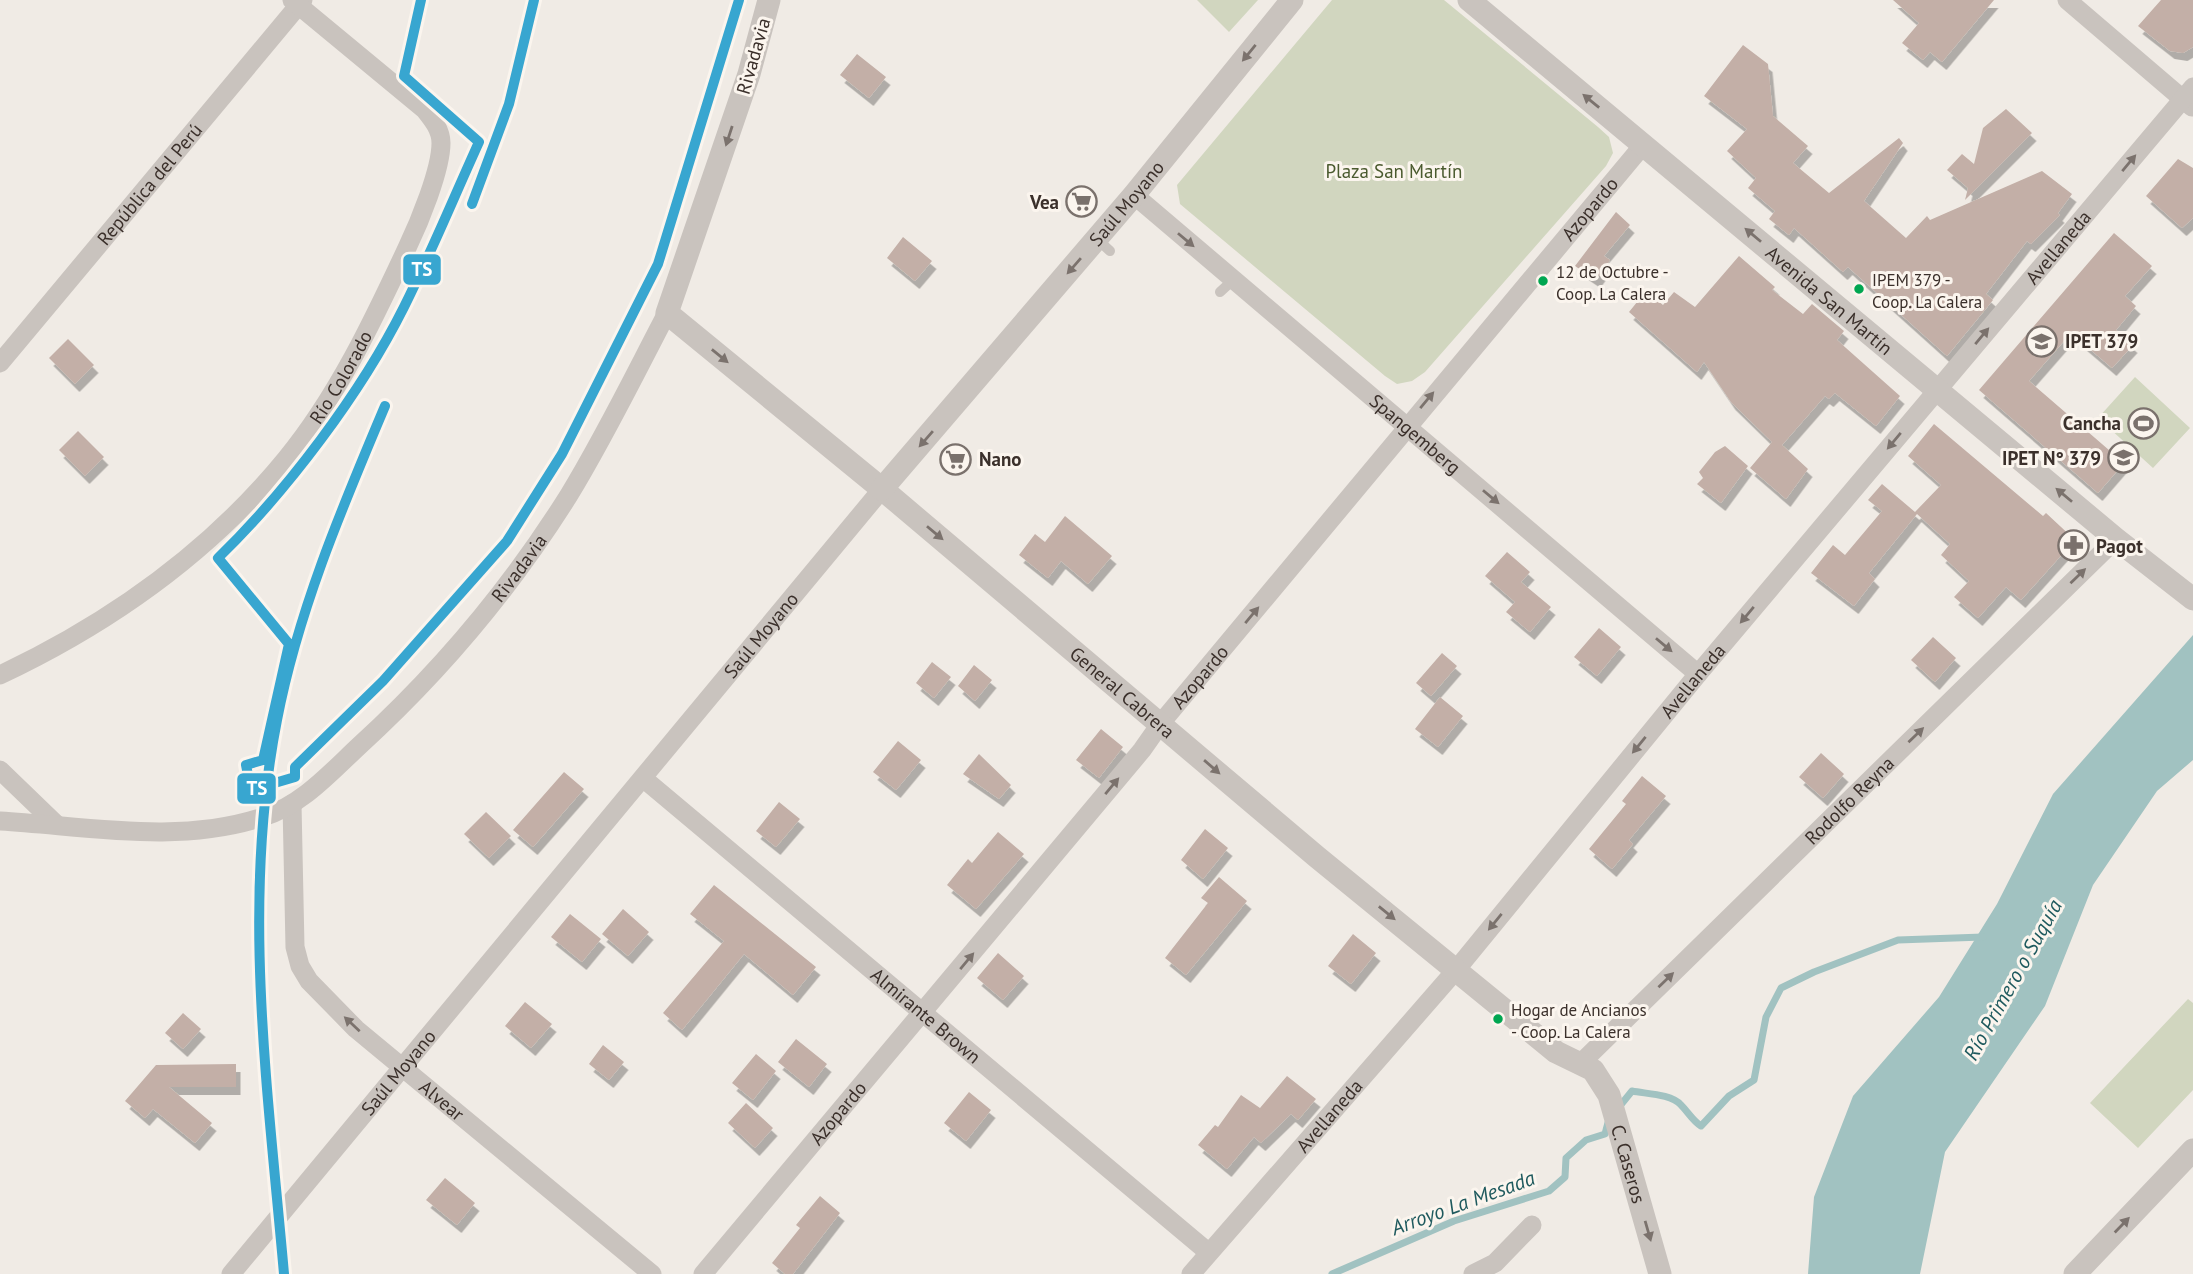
<svg xmlns="http://www.w3.org/2000/svg" width="2193" height="1274" font-family="'PT Sans',sans-serif">
  <defs>
    <filter id="shadow"><feDropShadow dx="4.5" dy="8" stdDeviation="0" flood-color="#0004"/></filter>
  </defs>
  <rect width="100%" height="100%" fill="#f0ebe5"/>
  <path fill="#d1d6bf" d="M1197,0H1258L1229,32Z
    M1332,0H1444L1598,127L1609,137L1613,153L1606,166L1425,372L1412,381L1397,384L1385,376L1180,204L1177,185Z
    M2135,377L2190,428L2153,468L2098,418Z
    M2188,999L2193,1003V1090L2138,1148L2090,1103Z"/>
  <path fill="#a1c2c1" d="M2193,635V760L2157,791L2093,885L2045,1006L1945,1152L1920,1274H1808L1814,1197L1853,1096L1939,997L1997,904L2053,794Z"/>
  <g fill="none" stroke-linecap="round" stroke-linejoin="round">
    <path stroke="#a1c2c1" stroke-width="7" d="M1619,1107L1632,1091C1647,1094 1671,1094 1681,1105C1689,1113 1692,1120 1701,1126L1729,1096L1754,1080L1766,1017L1781,988L1814,972L1898,940L1983,937
      M1332,1274L1454,1221L1549,1191L1565,1177L1566,1158L1586,1140L1605,1134L1609,1119"/>
  </g>
  <path fill="#c3afa7" filter="url(#shadow)" d="M1893,0H1994L1942,62L1930,52L1923,60L1902,43L1919,23Z
    M2161,0H2193V47L2183,53L2170,51L2138,26Z
    M1743,45L1768,64L1773,116L1808,146L1793,163L1829,193L1899,138L1903,143L1864,201L1906,238L1927,216L1930,220L2042,171L2072,194L2058,213L2060,215L2031,244L2027,241L1986,294L1993,300L1947,356L1848,267L1843,272L1794,228L1789,235L1769,219L1775,211L1748,188L1756,178L1727,151L1747,129L1704,96Z
    M857,54L886,77L869,98L840,75Z
    M2006,109L2032,133L1965,200L1968,188L1947,170L1962,154L1974,164L1983,128Z
    M2178,159L2193,168V218L2182,228L2146,196Z
    M1616,212L1630,225L1604,256L1610,260L1596,280L1575,266Z
    M2114,233L2152,266L2125,296L2136,306L2116,330L2133,345L2112,368L2071,333L2029,381L2124,463L2098,493L1979,390Z
    M903,237L932,261L915,281L887,258Z
    M1739,256L1775,287L1772,290L1803,314L1812,304L1844,331L1837,340L1900,396L1876,426L1835,393L1829,399L1825,396L1782,445L1808,469L1786,499L1750,468L1772,442L1731,402L1704,362L1697,372L1629,312L1646,291L1663,305L1674,292L1695,307Z
    M68,339L94,365L75,384L49,358Z
    M1934,424L2043,516L2046,513L2075,540L2021,600L2006,587L1978,618L1954,597L1969,581L1941,555L1950,544L1917,514L1869,573L1875,579L1854,606L1811,573L1833,545L1845,555L1882,511L1868,500L1882,484L1915,512L1941,485L1908,456Z
    M78,431L104,457L85,476L59,450Z
    M1725,446L1748,466L1721,503L1697,484L1703,478L1699,472L1715,452Z
    M1065,516L1112,556L1088,584L1061,561L1048,578L1019,555L1035,534L1045,542Z
    M1507,552L1530,572L1521,582L1551,607L1530,632L1506,612L1515,602L1485,576Z
    M1599,628L1621,647L1597,676L1574,657Z
    M1933,637L1956,658L1935,682L1911,660Z
    M1442,653L1457,666L1431,696L1416,683Z
    M932,662L951,677L934,698L916,683Z
    M974,665L992,680L975,701L958,686Z
    M1440,697L1463,716L1438,747L1415,729Z
    M1101,729L1123,747L1099,778L1076,760Z
    M898,741L921,760L896,790L873,772Z
    M1821,753L1844,774L1823,798L1799,777Z
    M979,754L1011,785L999,799L963,774Z
    M564,772L584,789L533,847L513,830Z
    M1642,776L1666,796L1629,840L1633,844L1612,869L1589,849L1626,804L1622,801Z
    M779,802L800,819L776,847L756,831Z
    M486,812L511,836L489,858L464,834Z
    M1205,829L1228,848L1203,879L1181,860Z
    M998,832L1024,854L976,909L947,885L968,859L972,863Z
    M1219,877L1247,901L1186,975L1165,958L1208,903L1201,898Z
    M714,885L816,967L793,995L744,954L682,1030L663,1013L724,941L690,914Z
    M623,909L649,932L628,956L602,934Z
    M570,914L601,939L582,962L551,937Z
    M1353,934L1376,953L1351,984L1328,966Z
    M998,953L1024,976L1003,1000L977,978Z
    M525,1002L552,1024L531,1048L505,1026Z
    M183,1013L201,1029L183,1049L165,1033Z
    M796,1039L827,1064L809,1087L778,1062Z
    M603,1045L624,1062L609,1080L589,1064Z
    M756,1054L776,1071L753,1100L732,1083Z
    M236,1064V1087H169L212,1123L195,1143L153,1109L145,1118L125,1101L156,1065Z
    M1287,1076L1316,1099L1298,1120L1291,1114L1261,1143L1254,1137L1227,1169L1198,1145L1215,1125L1218,1127L1241,1095L1260,1108Z
    M969,1092L991,1110L966,1141L944,1123Z
    M746,1103L773,1128L755,1148L728,1123Z
    M445,1178L475,1203L457,1225L426,1200Z
    M820,1196L840,1213L793,1274H785L772,1263L800,1228L796,1225Z"/>
  <g fill="none" stroke-linecap="round" stroke-linejoin="round">
    <path stroke="#c9c3be" stroke-width="10" d="M1097,239L1110,251
      M1220,292L1233,280"/>
    <g stroke="#c9c3be" stroke-width="19">
      <path d="M2067,0L2192,107"/>
      <path id="s1" d="M1134,195L1698,674"/>
      <path id="s2" d="M0,363L303,0"/>
      <path id="s3" d="M0,675C108,624 209,553 286,459C337,397 373,321 407,248C419,223 441,170 441,143C441,130 433,120 425,110L292,0"/>
      <path d="M0,770L57,825"/>
      <path id="s4" d="M644,779L1208,1252"/>
      <path id="s5" d="M292,804L295,947L300,966L309,981L356,1029L652,1274"/>
      <path id="s6" d="M0,821C86,826 179,845 263,817C302,805 330,773 359,746C439,673 512,586 569,495C605,436 635,374 667,313"/>
      <path id="s7" d="M1582,1062L2116,539"/>
      <path id="s8" d="M231,1274L882,489"/>
      <path id="s9" d="M703,1274L1142,750L1161,723C1323,531 1482,336 1644,144"/>
      <path id="s10" d="M1191,1274L1456,970L1698,674L2193,87"/>
      <path d="M1473,1274L1495,1263L1532,1225"/>
    </g>
    <g stroke="#c9c3be" stroke-width="23">
      <path id="s11" d="M769,0L749,74L667,313L882,489L1317,857L1556,1052L1593,1070L1609,1095L1660,1274"/>
      <path id="s12" d="M1469,0L2116,539L2193,599"/>
      <path id="s13" d="M882,489L1134,195L1292,0"/>
      <path d="M2075,1274L2193,1150"/>
    </g>
    <defs>
      <path id="rail-1" d="M421,0L404,76L479,142C454,197 431,253 404,307C361,393 287,491 218,558L289,644L263,760L246,765L251,790L295,777V767L383,681L507,541L562,454L658,264L739,0
        M472,204L509,104L534,0
        M284,1274C268,1091 241,902 277,720C298,611 342,508 385,406"/>
    </defs>
    <use href="#rail-1" stroke="#fbf5ee" stroke-width="16"/>
    <use href="#rail-1" stroke="#38a6d0" stroke-width="10"/>
  </g>
  <defs><path id="oneway-solid" d="M-6-.8H1V-3.2L6.5 0L1 3.2V.8H-6Z" transform="scale(1.75)"/></defs>
  <g fill="#7b726d">
    <use href="#oneway-solid" transform="translate(1249 53) rotate(129)"/>
    <use href="#oneway-solid" transform="translate(1591 101) rotate(-141)"/>
    <use href="#oneway-solid" transform="translate(729 136) rotate(108)"/>
    <use href="#oneway-solid" transform="translate(2129 163) rotate(-50)"/>
    <use href="#oneway-solid" transform="translate(1753 235) rotate(-140)"/>
    <use href="#oneway-solid" transform="translate(1186 240) rotate(40)"/>
    <use href="#oneway-solid" transform="translate(1074 266) rotate(131)"/>
    <use href="#oneway-solid" transform="translate(1982 336) rotate(-50)"/>
    <use href="#oneway-solid" transform="translate(720 356) rotate(39)"/>
    <use href="#oneway-solid" transform="translate(1427 400) rotate(-50)"/>
    <use href="#oneway-solid" transform="translate(926 439) rotate(131)"/>
    <use href="#oneway-solid" transform="translate(1894 441) rotate(130)"/>
    <use href="#oneway-solid" transform="translate(2064 495) rotate(-140)"/>
    <use href="#oneway-solid" transform="translate(1491 497) rotate(40)"/>
    <use href="#oneway-solid" transform="translate(935 533) rotate(40)"/>
    <use href="#oneway-solid" transform="translate(2078 576) rotate(-44)"/>
    <use href="#oneway-solid" transform="translate(1252 615) rotate(-50)"/>
    <use href="#oneway-solid" transform="translate(1747 615) rotate(130)"/>
    <use href="#oneway-solid" transform="translate(1664 645) rotate(40)"/>
    <use href="#oneway-solid" transform="translate(1916 735) rotate(-44)"/>
    <use href="#oneway-solid" transform="translate(1639 745) rotate(129)"/>
    <use href="#oneway-solid" transform="translate(1212 767) rotate(41)"/>
    <use href="#oneway-solid" transform="translate(1112 786) rotate(-50)"/>
    <use href="#oneway-solid" transform="translate(1387 913) rotate(39)"/>
    <use href="#oneway-solid" transform="translate(1495 922) rotate(129)"/>
    <use href="#oneway-solid" transform="translate(967 961) rotate(-50)"/>
    <use href="#oneway-solid" transform="translate(1666 980) rotate(-44)"/>
    <use href="#oneway-solid" transform="translate(352 1024) rotate(-137)"/>
    <use href="#oneway-solid" transform="translate(2122 1225) rotate(-46)"/>
    <use href="#oneway-solid" transform="translate(1648 1231) rotate(74)"/>
  </g>
  <defs>
    <symbol id="supermarket-ring" viewBox="-11 -11 22 22"><circle r="9.5" fill="#fbf5ee" stroke="#7a716c" stroke-width="1.5"/><path d="M-6-5.5h2.5l.6 2H6L4.5 2H-2.5L-4.4-4H-6ZM-1.5 3.2a1.3 1.3 0 1 0 .1 0ZM3 3.2a1.3 1.3 0 1 0 .1 0Z" fill="#7a716c"/></symbol>
    <symbol id="school-ring" viewBox="-11 -11 22 22"><circle r="9.5" fill="#fbf5ee" stroke="#7a716c" stroke-width="1.5"/><path d="M0-5L7-2L0 1L-7-2ZM-4 1L0 2.5L4 1V4Q0 6-4 4Z" fill="#7a716c"/></symbol>
    <symbol id="stadium-ring" viewBox="-11 -11 22 22"><circle r="9.5" fill="#fbf5ee" stroke="#7a716c" stroke-width="1.5"/><path d="M0-5a6.5 5 0 1 0 0 10a6.5 5 0 1 0 0-10ZM-3.5-1.8h7v3.6h-7Z" fill="#7a716c"/></symbol>
    <symbol id="pharmacy-ring" viewBox="-11 -11 22 22"><circle r="9.5" fill="#fbf5ee" stroke="#7a716c" stroke-width="1.5"/><path d="M-2-6h4v4h4v4h-4v4h-4v-4h-4v-4h4Z" fill="#7a716c"/></symbol>
  </defs>
  <g fill-rule="evenodd">
    <use href="#supermarket-ring" x="1064" y="184" width="35" height="35"/>
    <use href="#school-ring" x="2024" y="324" width="35" height="35"/>
    <use href="#stadium-ring" x="2126" y="406" width="35" height="35"/>
    <use href="#school-ring" x="2106" y="440" width="35" height="35"/>
    <use href="#supermarket-ring" x="938" y="442" width="35" height="35"/>
    <use href="#pharmacy-ring" x="2056" y="528" width="35" height="35"/>
  </g>
  <g fill="#00a651" stroke="#fbf5ee" stroke-width="2.5">
    <circle cx="1543" cy="281" r="6"/>
    <circle cx="1859" cy="289" r="6"/>
    <circle cx="1498" cy="1019" r="6"/>
  </g>
  <g text-anchor="middle" stroke-width="6" stroke-linejoin="round" paint-order="stroke">
    <g font-size="17" fill="#3b302b" stroke="#fbf5ee" text-anchor="start">
      <text x="1556" y="278">12 de Octubre -<tspan x="1556" dy="22">Coop. La Calera</tspan></text>
      <text x="1872" y="286">IPEM 379 -<tspan x="1872" dy="22">Coop. La Calera</tspan></text>
      <text x="1511" y="1016">Hogar de Ancianos<tspan x="1511" dy="22">- Coop. La Calera</tspan></text>
    </g>
    <g font-size="19" fill="#3b302b" stroke="#fbf5ee">
      <text transform="translate(753 56) rotate(-74)" y="7">Rivadavia</text>
      <text dy="7" stroke="none"><textPath href="#s2" startOffset="233">República del Perú</textPath></text>
      <text dy="7" stroke="none"><textPath href="#s13" startOffset="376">Saúl Moyano</textPath></text>
      <text dy="7" stroke="none"><textPath href="#s9" startOffset="1386">Azopardo</textPath></text>
      <text dy="7" stroke="none"><textPath href="#s10" startOffset="1344">Avellaneda</textPath></text>
      <text dy="7" stroke="none"><textPath href="#s12" startOffset="469">Avenida San Martín</textPath></text>
      <text dy="7" stroke="none"><textPath href="#s3" startOffset="460">Río Colorado</textPath></text>
      <text dy="7" stroke="none"><textPath href="#s1" startOffset="369">Spangemberg</textPath></text>
      <text dy="7" stroke="none"><textPath href="#s6" startOffset="625">Rivadavia</textPath></text>
      <text dy="7" stroke="none"><textPath href="#s8" startOffset="830">Saúl Moyano</textPath></text>
      <text dy="7" stroke="none"><textPath href="#s9" startOffset="777">Azopardo</textPath></text>
      <text dy="7" stroke="none"><textPath href="#s10" startOffset="777">Avellaneda</textPath></text>
      <text dy="7" stroke="none"><textPath href="#s11" startOffset="922">General Cabrera</textPath></text>
      <text dy="7" stroke="none"><textPath href="#s7" startOffset="374">Rodolfo Reyna</textPath></text>
      <text dy="7" stroke="none"><textPath href="#s4" startOffset="368">Almirante Brown</textPath></text>
      <text dy="7" stroke="none"><textPath href="#s8" startOffset="262">Saúl Moyano</textPath></text>
      <text dy="7" stroke="none"><textPath href="#s5" startOffset="359">Alvear</textPath></text>
      <text dy="7" stroke="none"><textPath href="#s9" startOffset="210">Azopardo</textPath></text>
      <text dy="7" stroke="none"><textPath href="#s10" startOffset="210">Avellaneda</textPath></text>
      <text dy="7" stroke="none"><textPath href="#s11" startOffset="1628">C. Caseros</textPath></text>
    </g>
    <g font-size="19" fill="#4a5a2e" stroke="#fbf5ee">
      <text x="1394" y="178">Plaza San Martín</text>
    </g>
    <g font-size="19" font-weight="bold" fill="#3b302b" stroke="#fbf5ee" text-anchor="end">
      <text x="1059" y="209">Vea</text>
      <text x="2065" y="348" text-anchor="start">IPET 379</text>
      <text x="2121" y="430">Cancha</text>
      <text x="2101" y="465">IPET N° 379</text>
      <text x="979" y="466" text-anchor="start">Nano</text>
      <text x="2096" y="553" text-anchor="start">Pagot</text>
    </g>
    <g font-size="21" font-style="italic" fill="#1f5a5e" stroke="#fbf5ee">
      <text transform="translate(2013 980) rotate(-61)" y="7">Río Primero o Suquía</text>
      <text transform="translate(1463 1203) rotate(-20)" y="7">Arroyo La Mesada</text>
    </g>
  </g>
  <g stroke="#fbf5ee" stroke-width="2.5">
    <rect x="402" y="253" width="40" height="33" rx="7" fill="#38a6d0"/>
    <rect x="236" y="772" width="41" height="33" rx="7" fill="#38a6d0"/>
  </g>
  <g font-size="19" text-anchor="middle" font-weight="bold" fill="#fff">
    <text x="422" y="276">TS</text>
    <text x="257" y="795">TS</text>
  </g>
</svg>
